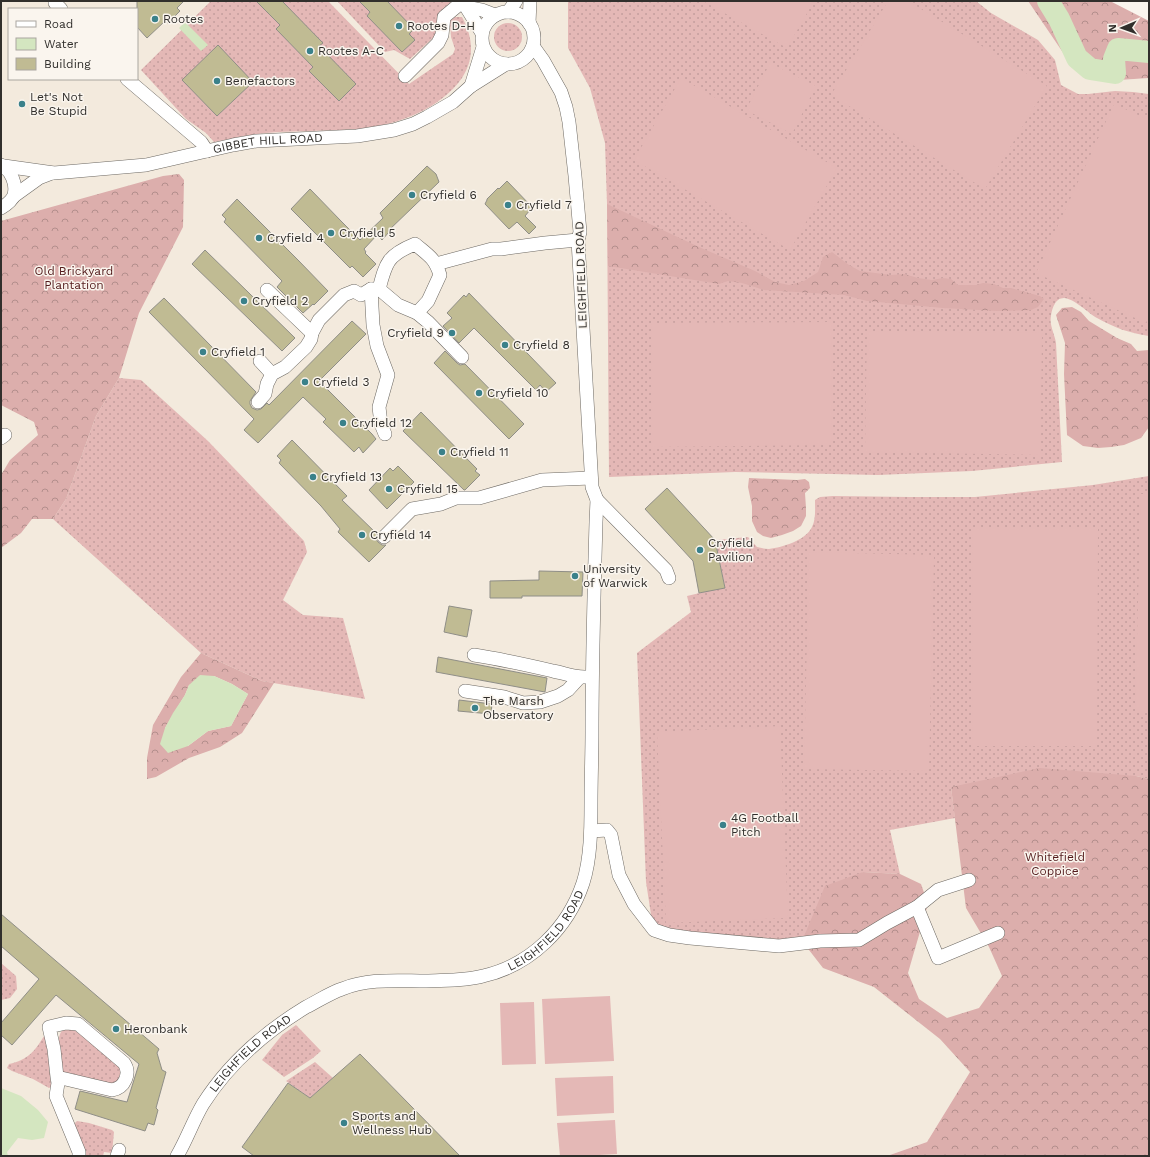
<svg xmlns="http://www.w3.org/2000/svg" width="1150" height="1157" font-family="'Work Sans',sans-serif">
  <defs>
    <pattern id="grass-dots" width="8" height="8" patternUnits="userSpaceOnUse"><rect width="8" height="8" fill="#e4b8b6"/><path d="M2 2h.1M6 6h.1" fill="none" stroke="#c49e9d" stroke-width="1.8" stroke-linecap="round"/></pattern>
    <pattern id="forest-crowns" width="20" height="18" patternUnits="userSpaceOnUse"><rect width="20" height="18" fill="#dcaeac"/><path d="M2 6a3 3 0 1 1 6 0M12 15a3 3 0 1 1 6 0" fill="none" stroke="#b38e8c"/></pattern>
  </defs>
  <rect width="100%" height="100%" fill="#faf5ee"/>
  <path fill="#f3eadd" fill-rule="evenodd" d="M1,1H1028L1070,63L1119,80L1149,78V1077L970,1072L927,1142L887,1156H1ZM9,9H137V79H9Z"/>
  <path fill="url(#grass-dots)" d="M211,1H328L409,84L453,54L455,49L451,37L450,21L455,17H462C473,37 475,58 462,78C440,109 399,124 362,129C355,130 348,129 341,130C316,131 290,131 265,133C248,135 231,139 214,142L206,133L186,119L141,70Z
    M337,1H451L435,36L410,59L394,50L385,52Z
    M568,1H976L991,13L1038,40L1055,60L1061,85L1078,94H1088L1115,91L1133,92L1149,94V336C1129,333 1115,328 1097,318C1088,313 1075,299 1064,298C1055,298 1052,309 1051,316C1049,325 1055,335 1056,343C1058,383 1060,422 1062,462L972,471L878,475L735,472L609,477L607,204L605,143L590,88L568,48Z
    M494 37a14 14 0 1 1 28 0a14 14 0 1 1-28 0Z
    M119,378L141,380L208,441L304,541L307,552L283,600L303,615L343,618L365,699L262,681L201,653L53,519L66,499L96,416Z
    M1149,476V779L1136,776L951,787L955,818L890,830L900,874L863,872L802,941L657,929L652,921L646,882L637,653L691,612L687,596L725,587L715,540L748,537L757,547C761,548 765,549 769,549C783,547 805,541 812,527C816,519 815,509 815,500L820,497L833,496L910,497H975L1093,485Z
    M1,963L16,976L17,989L10,998L1,1000Z
    M296,1025L321,1051L313,1058L284,1077L262,1060L282,1035Z
    M72,1028L122,1067L117,1085L65,1074L61,1071C60,1062 55,1035 63,1030C65,1029 70,1028 72,1028Z
    M46,1035L50,1062L51,1087L49,1088L33,1079L12,1071L7,1068L9,1064C28,1060 35,1051 44,1036Z
    M315,1062L333,1078L310,1098L286,1081Z
    M77,1121L89,1123L112,1130L114,1132L112,1153L104,1152L103,1156H85L74,1126L75,1123Z"/>
  <path fill="url(#forest-crowns)" fill-rule="evenodd" d="M1028,1H1110L1149,21V78L1119,80L1089,77L1070,63Z
    M179,174L184,180L183,227L139,313L119,378L96,416L66,499L53,519H32L21,533L1,548V475L10,460L38,435L34,422L1,405V221L163,176Z
    M607,204L699,247L755,271L775,282L789,285L804,281L818,272L823,257L832,252L849,265L860,271L891,275L904,274L918,278L932,280L943,278L951,279L958,285H976L983,283L994,284L1003,288H1011L1040,296L1044,299L1038,307L1031,310L997,311L943,308L867,301L844,295L764,290L742,283L728,281L719,284L608,266Z
    M1072,307L1081,312L1089,321L1117,338L1131,344L1137,351L1149,350V427L1141,438L1124,445L1111,447L1098,448L1083,446L1067,435L1064,374L1065,343L1056,315L1062,308Z
    M749,478L797,480L805,479L809,482L810,488L805,493L806,508V516L801,526L793,531L782,535L771,538L763,536L757,532L752,521V506L748,487Z
    M201,653L262,681L274,683L242,733L220,747L189,758L156,777L147,779V758L153,725L181,677ZM214,676L232,684L248,694L231,726L208,731L188,746L165,728L185,695L189,685Z
    M1040,768L1136,776L1149,779V1156H887L927,1142L970,1072L940,1039L874,987L823,968L802,941L825,886L863,872L900,874L921,884L928,904L908,973L919,999L947,1018L979,1008L1002,976L989,947L966,908L951,787Z"/>
  <path fill="#e4b8b6" d="M703,1H814L787,48Z
    M888,1H908L1047,86L985,189L831,95Z
    M770,63L816,86L792,134L746,110Z
    M681,78L837,168L790,250L634,160Z
    M1114,104L1149,120V316L1146,323L1036,273Z
    M831,322L832,445L652,447L651,323Z
    M867,331L1042,333L1040,455L865,452Z
    M1141,494H1149V711H1135Z
    M973,529H1098L1097,746H972Z
    M809,552L934,555L929,771L804,769Z
    M780,726L788,918L666,923L657,732Z
    M610,996L614,1061L545,1064L542,999Z
    M534,1002L536,1064L502,1065L500,1003Z
    M613,1076L614,1113L557,1116L555,1078Z
    M615,1120L617,1154L582,1156H560L557,1123Z"/>
  <path fill="#d4e6c0" d="M185,22L208,45L201,51L179,28Z
    M200,675L214,676L232,684L248,694L231,726L208,731L188,746L168,753L160,744L165,728L173,713L185,695L189,685Z
    M1,1088L21,1096L38,1110L48,1122L44,1138L32,1140L18,1138L7,1152L8,1156H1Z"/>
  <g fill="none" stroke-linecap="round" stroke-linejoin="round">
    <path stroke="#d4e6c0" stroke-width="22" d="M1048,1L1059,19L1077,58L1090,69L1115,73L1114,59L1118,49L1149,52"/>
  </g>
  <path fill="#c0bb93" stroke="#8f8e87" d="M137,1H184L177,8L180,11L168,23L165,21L147,38L137,27Z
    M256,1H282L323,43L319,46L356,84L339,101L309,71L313,67L276,29L280,25Z
    M359,1H387L414,29L409,34L415,40L402,52L367,16L370,12Z
    M218,45L253,82L217,116L182,80Z
    M427,166L436,174L439,182L388,231L389,232L382,240L377,235L364,249L366,252L365,253L376,264L363,277L352,266L350,268L291,209L310,189L341,221L360,240L383,218L380,213Z
    M507,181L532,207L529,209L530,210L525,216L536,227L529,234L517,222L509,229L485,204L487,200V199L498,188L499,189Z
    M237,199L298,260L328,291L314,305L313,304L303,313L277,287L282,281L224,222L226,219L222,215Z
    M205,250L295,338L282,351L192,264Z
    M469,293L556,383L546,392L540,385L536,390L474,328L459,343L443,326L452,318L447,313L464,295L466,297Z
    M164,298L256,392L250,401V404L252,408L257,410L261,409L267,403L269,405L352,321L366,334L319,381L372,434L376,439L363,453L359,447L354,452L323,422L326,419L303,397L258,443L244,430L254,419L149,312Z
    M445,351L457,363L460,365L465,364L524,424L509,439L434,363Z
    M421,412L477,469L475,471L480,475L465,490H464L403,431Z
    M292,440L347,496L342,500L377,534L376,539L378,542L382,545H386L369,562L338,532L340,529L321,506L279,463L281,460L277,456Z
    M398,466L414,482L387,509L369,490L390,468L393,471Z
    M667,488L715,540L725,588L699,593L693,561L645,509Z
    M539,571L583,572L582,596H522V598H490V581L539,580Z
    M449,606L472,610L467,637L444,632Z
    M438,657L547,678L545,692L436,672Z
    M459,700L492,704L491,714L458,711Z
    M1,914L159,1049L157,1053L162,1070L166,1072L156,1108L158,1110L154,1125L148,1123L145,1131L75,1109L80,1091L127,1102L139,1064L56,995L12,1045L1,1035V1023L39,979L1,946Z
    M360,1054L460,1156H254L242,1147L288,1083L310,1098Z"/>
  <g fill="none" stroke-linecap="round" stroke-linejoin="round">
    <defs>
      <g id="minor">
        <path d="M57,1L55,3L61,9"/>
        <path d="M462,1C469,11 475,22 482,33"/>
        <path d="M467,7L482,10L495,15"/>
        <path d="M508,12L516,1"/>
        <circle cx="508" cy="38" r="26"/>
        <path d="M529,23L530,1"/>
        <path d="M405,76L438,43L442,35L444,17L462,2"/>
        <path d="M127,79L201,142L207,151"/>
        <path d="M471,86L483,47"/>
        <path d="M1,165C11,170 17,184 14,195C12,201 6,205 1,208"/>
        <path id="s1" d="M4,166L54,173L146,165L233,145L256,141L357,136L394,130L413,124L427,117L453,102L471,86L506,64"/>
        <path d="M14,196L39,178L52,173"/>
        <path d="M436,264L492,249H501L545,243L578,240"/>
        <path d="M379,289C386,262 388,255 415,244C428,255 435,258 440,275L428,301L417,313"/>
        <path d="M267,290L312,333"/>
        <path d="M260,361L272,374"/>
        <path d="M258,402L265,394L267,384L272,374L285,367L306,347L311,339L312,333L319,320L344,295L354,291L361,295L371,289"/>
        <path d="M385,434L381,424L379,407L388,375L377,346L373,325L371,289H379L398,305L417,313L428,322L462,357"/>
        <path d="M1,438L5,435"/>
        <path d="M597,500L666,570L669,578"/>
        <path d="M384,537L412,509L441,504L456,498H479L542,480L591,478"/>
        <path d="M474,655C501,659 527,665 553,671C564,673 575,678 587,677"/>
        <path d="M465,691L504,697L523,703L540,702L558,696L568,690L579,678"/>
        <path d="M591,831L607,830L611,835L619,875L634,904L654,930L669,935L690,938L779,946L820,941L859,940L887,923L917,907L938,890L969,880"/>
        <path d="M917,907L938,958L998,933"/>
        <path d="M57,1077L54,1049L49,1027L66,1023L78,1024L124,1063C131,1073 125,1088 112,1090L57,1077L58,1083L56,1096L79,1152V1156"/>
        <path d="M117,1156L119,1150"/>
        <path id="s2" d="M177,1156C187,1139 193,1121 203,1104C229,1063 265,1032 306,1007C318,1001 330,993 342,989C369,978 398,981 426,981C445,980 465,981 483,976C531,965 568,928 583,883C591,858 591,828 591,803C591,779 592,755 592,732C592,662 594,592 596,522L597,500L592,487L578,240L580,232L575,176L569,122L566,107L561,92L543,60L533,46"/>
      </g>
    </defs>
    <use href="#minor" stroke="#6d6963" stroke-width="14"/>
    <use href="#minor" stroke="#fff" stroke-width="13"/>
  </g>
  <g fill="#3a818a" stroke="#faf5ee" stroke-width="1.5">
    <circle cx="155" cy="19" r="4"/>
    <circle cx="399" cy="26" r="4"/>
    <circle cx="310" cy="51" r="4"/>
    <circle cx="217" cy="81" r="4"/>
    <circle cx="22" cy="104" r="4"/>
    <circle cx="412" cy="195" r="4"/>
    <circle cx="508" cy="205" r="4"/>
    <circle cx="331" cy="233" r="4"/>
    <circle cx="259" cy="238" r="4"/>
    <circle cx="244" cy="301" r="4"/>
    <circle cx="452" cy="333" r="4"/>
    <circle cx="505" cy="345" r="4"/>
    <circle cx="203" cy="352" r="4"/>
    <circle cx="305" cy="382" r="4"/>
    <circle cx="479" cy="393" r="4"/>
    <circle cx="343" cy="423" r="4"/>
    <circle cx="442" cy="452" r="4"/>
    <circle cx="313" cy="477" r="4"/>
    <circle cx="389" cy="489" r="4"/>
    <circle cx="362" cy="535" r="4"/>
    <circle cx="700" cy="550" r="4"/>
    <circle cx="575" cy="576" r="4"/>
    <circle cx="475" cy="708" r="4"/>
    <circle cx="723" cy="825" r="4"/>
    <circle cx="116" cy="1029" r="4"/>
    <circle cx="344" cy="1123" r="4"/>
  </g>
  <g text-anchor="middle" stroke-width="3" stroke-linejoin="round" paint-order="stroke">
    <g font-size="12" fill="#312f2c" stroke="#faf5ee" text-anchor="start">
      <text x="163" y="23">Rootes</text>
      <text x="407" y="30">Rootes D-H</text>
      <text x="318" y="55">Rootes A-C</text>
      <text x="225" y="85">Benefactors</text>
      <text x="30" y="101">Let's Not<tspan x="30" dy="14">Be Stupid</tspan></text>
      <text x="420" y="199">Cryfield 6</text>
      <text x="516" y="209">Cryfield 7</text>
      <text x="339" y="237">Cryfield 5</text>
      <text x="267" y="242">Cryfield 4</text>
      <text x="252" y="305">Cryfield 2</text>
      <text x="444" y="337" text-anchor="end">Cryfield 9</text>
      <text x="513" y="349">Cryfield 8</text>
      <text x="211" y="356">Cryfield 1</text>
      <text x="313" y="386">Cryfield 3</text>
      <text x="487" y="397">Cryfield 10</text>
      <text x="351" y="427">Cryfield 12</text>
      <text x="450" y="456">Cryfield 11</text>
      <text x="321" y="481">Cryfield 13</text>
      <text x="397" y="493">Cryfield 15</text>
      <text x="370" y="539">Cryfield 14</text>
      <text x="708" y="547">Cryfield<tspan x="708" dy="14">Pavilion</tspan></text>
      <text x="583" y="573">University<tspan x="583" dy="14">of Warwick</tspan></text>
      <text x="483" y="705">The Marsh<tspan x="483" dy="14">Observatory</tspan></text>
      <text x="731" y="822">4G Football<tspan x="731" dy="14">Pitch</tspan></text>
      <text x="124" y="1033">Heronbank</text>
      <text x="352" y="1120">Sports and<tspan x="352" dy="14">Wellness Hub</tspan></text>
    </g>
    <g font-size="12" fill="#312f2c" stroke="#faf5ee">
      <text dy="4" stroke="none"><textPath href="#s1" startOffset="267">GIBBET HILL ROAD</textPath></text>
      <text transform="translate(581 275) rotate(-92)" y="4">LEIGHFIELD ROAD</text>
      <text dy="4" stroke="none"><textPath href="#s2" startOffset="464">LEIGHFIELD ROAD</textPath></text>
      <text dy="4" stroke="none"><textPath href="#s2" startOffset="128">LEIGHFIELD ROAD</textPath></text>
    </g>
    <g font-size="12" fill="#531b1c" stroke="#faf5ee">
      <text x="74" y="275">Old Brickyard<tspan x="74" dy="14">Plantation</tspan></text>
      <text x="1055" y="861">Whitefield<tspan x="1055" dy="14">Coppice</tspan></text>
    </g>
  </g>
  <rect width="1150" height="1157" fill="none" stroke="#312f2c" stroke-width="4"/>
  <rect x="8" y="8" width="130" height="72" fill="#faf5ee" stroke="#aaa6a0"/>
  <rect x="16" y="21" width="20" height="6" fill="#ffffff" stroke="#aaa6a0"/>
  <text x="44" y="28" font-size="12" fill="#312f2c">Road</text>
  <rect x="16" y="38" width="20" height="12" fill="#d4e6c0" stroke="#aaa6a0"/>
  <text x="44" y="48" font-size="12" fill="#312f2c">Water</text>
  <rect x="16" y="58" width="20" height="12" fill="#c0bb93" stroke="#aaa6a0"/>
  <text x="44" y="68" font-size="12" fill="#312f2c">Building</text>
  <g transform="translate(1122 28) rotate(268)" stroke="#faf5ee" stroke-width="3" paint-order="stroke">
  <path d="M0-3L7 15L0 10L-7 15Z" fill="#312f2c"/>
  <text y="-6" font-size="11" font-weight="bold" text-anchor="middle" fill="#312f2c">N</text>
  </g>
</svg>
